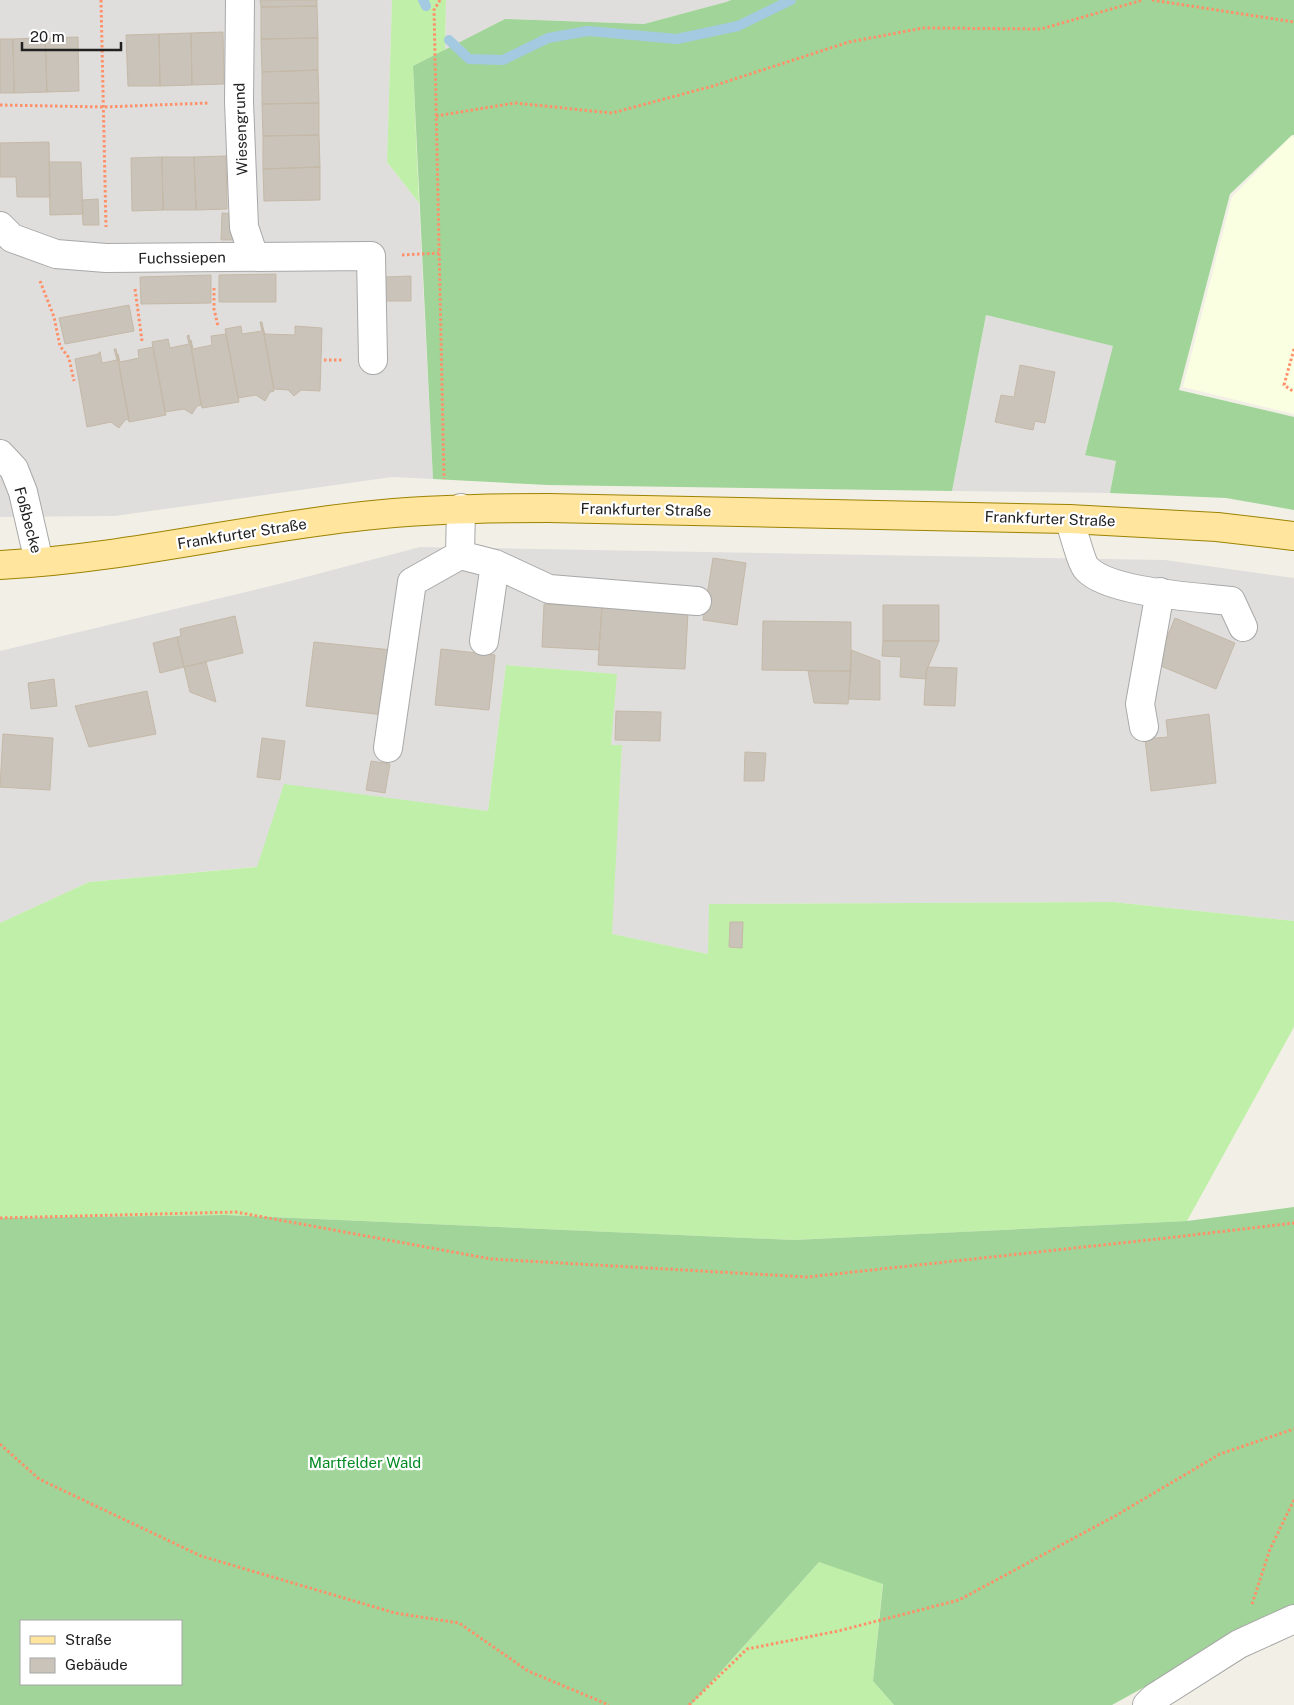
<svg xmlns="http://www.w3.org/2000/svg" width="1294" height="1705" font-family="'Public Sans',sans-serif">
  <rect width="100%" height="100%" fill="#f2f0e6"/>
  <path fill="#dfdedd" d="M0,0H392L387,162L419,203L433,479L392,477L115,516L0,517Z
    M446,0H731L726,2L644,24L505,19L445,50Z
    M986,315L1114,346L1085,454L1116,461L1110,493L952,491Z
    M420,547L1165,560L1294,578V921L1113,902L710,904L708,954L611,934L622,745H611L616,674L506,665L488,811L284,785L264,866L89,882L0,923V651L283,583Z"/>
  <path fill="#faffe2" d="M1291,136L1294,137V414L1183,387L1232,197Z"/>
  <path fill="#c0efa9" d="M392,0H446L445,50L413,66L419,203L387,162Z
    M506,665L617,674L611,745H622L612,934L708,954L709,904L1113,902L1294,921V1027L1187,1221L794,1240L225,1215L0,1218V923L89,882L257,867L284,784L488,811Z
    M819,1562L883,1581L873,1681L894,1705H691Z"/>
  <path fill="#a0d498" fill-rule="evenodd" d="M731,0H1294V135H1292L1230,194L1179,390L1294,417V510L1226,498L1110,493L1116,461L1085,455L1113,346L986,315L952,491L548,485L433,479L413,66L505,19L644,24L726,2Z
    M1294,1207V1608L1168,1674L1112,1705H894L873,1681L883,1584L819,1562L691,1705H0V1218L225,1215L794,1240L1187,1221ZM21,1621H181V1684H21Z"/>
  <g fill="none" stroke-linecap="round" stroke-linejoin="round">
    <path stroke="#a4cae2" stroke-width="10" d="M423,0L426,6
      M449,40L469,59L503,60L548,38L588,31L677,39L738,26L791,0"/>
  </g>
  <path fill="#cac3b9" stroke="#c5b9a7" d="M260,0H317V6L261,7Z
    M317,6L318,38L261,39V7Z
    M223,32L224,84L192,85L191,33Z
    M191,33L192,85L160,86L159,34Z
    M159,34L160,86H128L126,35Z
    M78,37L79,91L47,92L45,38Z
    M45,38L47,92L14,93L13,39Z
    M318,38V70L262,72L261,39Z
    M0,39H13L14,93H0Z
    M318,70L319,103L262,104V72Z
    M319,103V135L263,136L262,104Z
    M319,135L320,167L263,169V136Z
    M49,142L50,197H17L16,177H0V143Z
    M226,156L227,209L196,210L194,157Z
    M162,157L163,210L132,211L131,158Z
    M162,157H194L196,210H163Z
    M49,162H81L83,214L50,215Z
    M320,167V200L264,201L263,169Z
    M98,199L99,225H83L82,200Z
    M222,213L235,214L234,240H221Z
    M276,274V302H219V275Z
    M211,275V303L141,304L140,277Z
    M411,276V301H385V277Z
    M129,305L134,331L65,344L59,318Z
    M260,322H262L274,391L270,392L265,401L256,395L238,398L225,329L241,326L242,334L262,331Z
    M262,325L265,334L295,335V326L322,328L320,391L301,390L294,396L288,390L274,389Z
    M226,334L239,402L202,408L190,341L191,340L193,349L212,345L211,336Z
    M189,335L201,405L197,406L192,414L184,409L165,412L152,342L168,339L170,348L189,344L187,336Z
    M153,347L166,415L129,422L117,354H118L120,362L139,358L138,350Z
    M114,349H116L129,419L125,420L119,428L111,422L87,427L75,359L99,354V352H100L102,363L117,360Z
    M1020,365L1055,372L1045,423L1035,421L1033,430L995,422L1001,395L1014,397Z
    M713,558L746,563L737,625L703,620Z
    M544,604L602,607L599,650L542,647Z
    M883,605H939V641H883Z
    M602,607L688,612L685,669L598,665Z
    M235,616L243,653L184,667L177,637L181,636L180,629Z
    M1175,618L1235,643L1216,689L1156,664Z
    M763,621L851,622V671L762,670Z
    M177,637L184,667L160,673L153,643Z
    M883,641H939L926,672V679L900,677L901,657L882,656Z
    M314,642L392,650L384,715L306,706Z
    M441,649L495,655L489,710L435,705Z
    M851,650L880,661V700L849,699Z
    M206,662L216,702L190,692L184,667Z
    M928,667L957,668L955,706L924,705L926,672Z
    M808,671H851L848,704L814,703Z
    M54,679L57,706L31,709L28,683Z
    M147,691L156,734L89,747L75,706Z
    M616,711L661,712L660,741L615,740Z
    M1209,714L1216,783L1151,791L1145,739L1168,737L1166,720Z
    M3,734L53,738L50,790L0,787Z
    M262,738L285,741L280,780L257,777Z
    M745,752L766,753L764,781H744Z
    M371,761L390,764L385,793L366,790Z
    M730,922H743L742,948L729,947Z"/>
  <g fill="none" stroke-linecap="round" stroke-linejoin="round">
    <defs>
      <path id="minor" d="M240,0L239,102L244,227L254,257
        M0,226L12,238L56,254L106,258L371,256L373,360
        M0,454L14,469L23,492L39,562
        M1069,519C1073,529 1081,563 1087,569C1110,593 1197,597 1231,601L1243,627
        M460,555L495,564L549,589L697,601
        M484,641L495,564
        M1144,727L1140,704L1160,592
        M388,748L412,582L460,555L461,508
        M1147,1705L1154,1698L1239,1644L1294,1619"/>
      <path id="major" d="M0,565C122,559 241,529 363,516C424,509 486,508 548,508L1069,519L1217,527L1294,536"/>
    </defs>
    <use href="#minor" stroke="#a8a8a8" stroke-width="30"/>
    <use href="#major" stroke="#9d8200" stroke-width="30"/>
    <path stroke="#ff916a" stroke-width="3" stroke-dasharray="2.5 2.5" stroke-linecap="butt" d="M101,0L106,227
      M440,0L434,10L444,479
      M1152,0L1294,22
      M0,105L104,107L209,103
      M436,116L515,103L612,113L713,86L849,42L923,28L1041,29L1143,0
      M402,255L439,253
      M40,281L54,317L60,346L69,358L74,381
      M214,288V309L218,326
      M135,289L142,341
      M1294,349L1284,385L1294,392
      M324,360H342
      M0,1218L236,1212L491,1259L807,1277L1167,1238L1294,1223
      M0,1444L39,1479L201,1556L395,1613L459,1623L528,1671L609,1705
      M1252,1604L1270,1549L1294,1500
      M689,1705L747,1649L838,1631L959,1600L1115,1516L1220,1454L1294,1429"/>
    <use href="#minor" stroke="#fff" stroke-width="28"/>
    <use href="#major" stroke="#ffe59e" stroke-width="28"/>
  </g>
  <g text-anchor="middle" stroke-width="4.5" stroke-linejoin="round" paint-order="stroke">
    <g font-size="15" fill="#212121" stroke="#fff">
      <text transform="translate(241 129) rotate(-92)" y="5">Wiesengrund</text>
      <text transform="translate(182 258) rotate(-1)" y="5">Fuchssiepen</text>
      <text transform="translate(646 510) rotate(1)" y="5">Frankfurter Straße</text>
      <text transform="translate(1050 519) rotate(2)" y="5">Frankfurter Straße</text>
      <text transform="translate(28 520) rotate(75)" y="5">Foßbecke</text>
      <text transform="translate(242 534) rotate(-9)" y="5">Frankfurter Straße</text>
    </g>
    <g font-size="15" fill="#038a24" stroke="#fff">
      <text x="365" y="1468">Martfelder Wald</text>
    </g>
  </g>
  <rect x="20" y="1620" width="162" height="65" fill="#ffffff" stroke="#a6a6a6"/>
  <rect x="30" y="1636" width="25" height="8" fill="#ffe59e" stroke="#a6a6a6"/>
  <text x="65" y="1645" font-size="15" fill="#212121">Straße</text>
  <rect x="30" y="1658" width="25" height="15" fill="#cac3b9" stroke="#a6a6a6"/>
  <text x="65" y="1670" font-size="15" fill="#212121">Gebäude</text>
  <path d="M22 42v8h99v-8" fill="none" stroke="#212121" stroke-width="2.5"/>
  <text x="30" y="42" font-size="15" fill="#212121" stroke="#ffffff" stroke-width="4" paint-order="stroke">20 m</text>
</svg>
